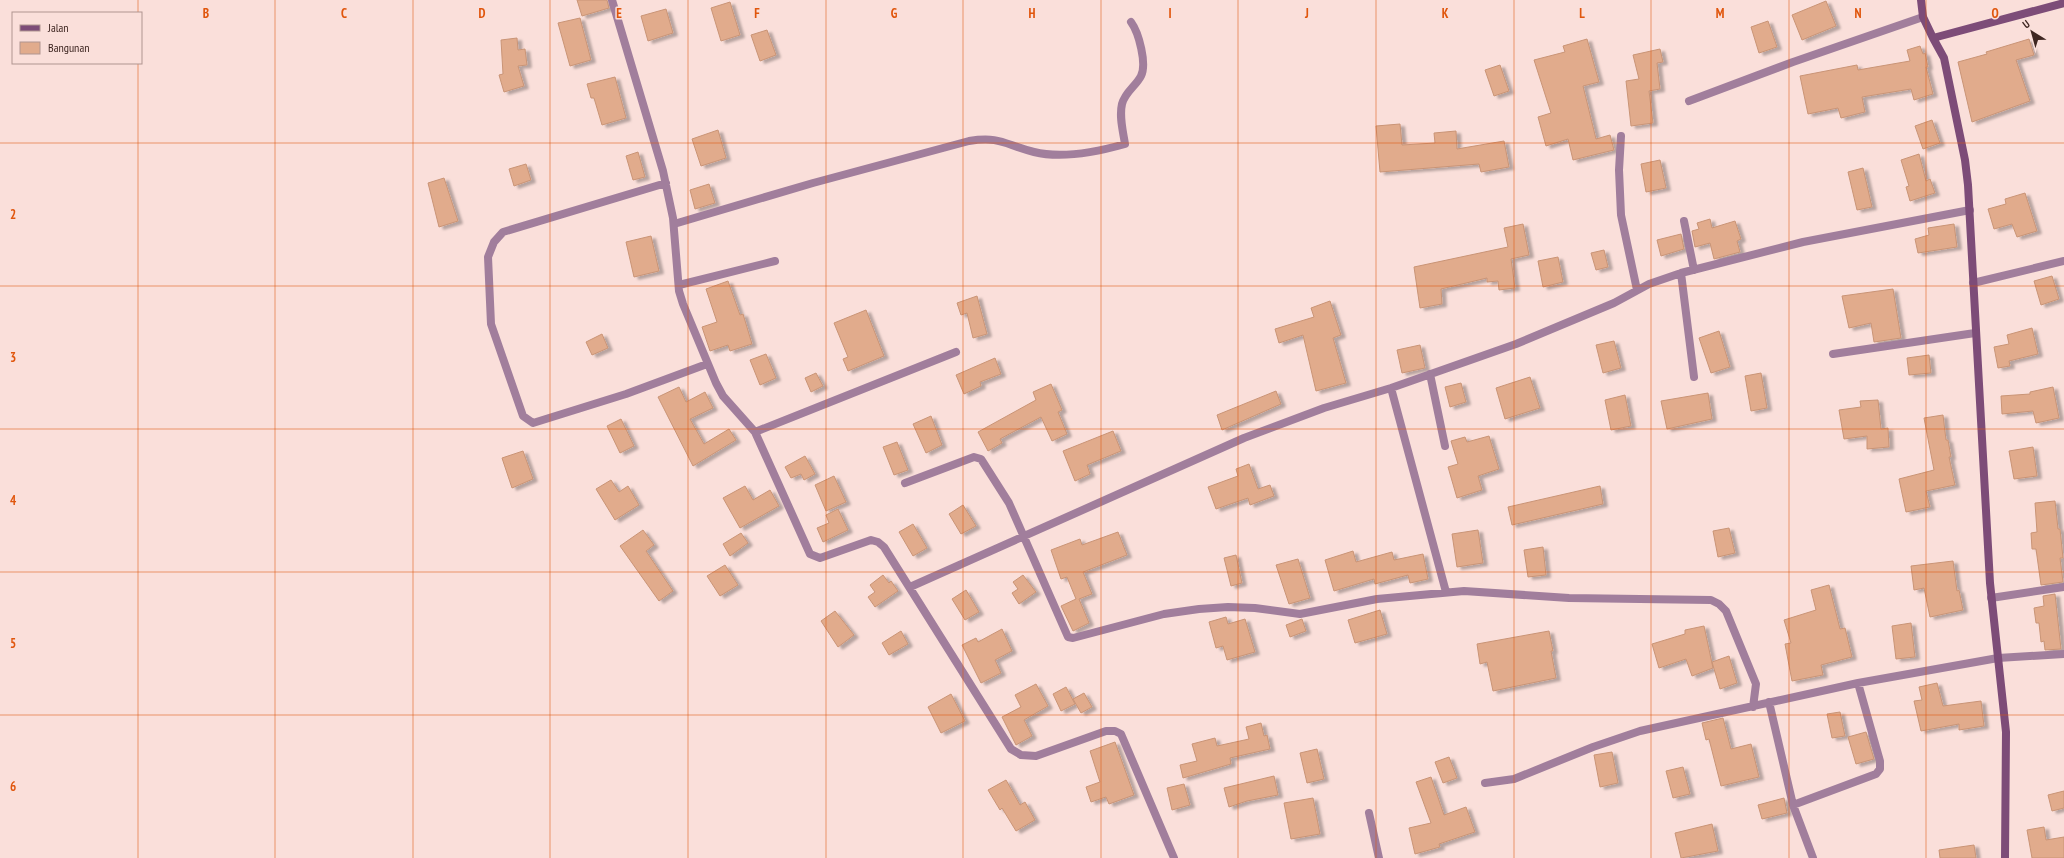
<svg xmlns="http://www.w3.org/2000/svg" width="2064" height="858" font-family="'PT Sans Narrow',sans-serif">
  <defs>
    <filter id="shadow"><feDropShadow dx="4.5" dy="2.5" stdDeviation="1" flood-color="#0004"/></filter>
  </defs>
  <rect width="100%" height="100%" fill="#fadfda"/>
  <path fill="#e1ab8c" stroke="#c99476" filter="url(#shadow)" d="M577,0H607L609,8L582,16Z
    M1826,1L1836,26L1802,40L1792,15Z
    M730,2L740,35L721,41L711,8Z
    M666,9L673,33L648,41L641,16Z
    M580,18L591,60L570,66L558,23Z
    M1768,21L1777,47L1759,53L1751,27Z
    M767,30L776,55L760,61L751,35Z
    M517,38L518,50L525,49L527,65L518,66L524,86L504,92L499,75L503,74L501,40Z
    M1587,39L1599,82L1583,86L1596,139L1610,135L1614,150L1573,160L1568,139L1546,146L1538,117L1551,113L1534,60L1565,52L1563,46Z
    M2029,39L2034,55L2016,60L2030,101L1972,122L1958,62L1987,54L1986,52Z
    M1920,46L1923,54L1925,53L1928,67H1926L1933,94L1914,100L1911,89L1862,97L1865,112L1841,118L1838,108L1808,114L1800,76L1857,65L1858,70L1910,61L1907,50Z
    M1660,49L1663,62L1657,63L1660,89L1649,91L1653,123L1631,126L1626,81L1639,79L1633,55Z
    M1500,65L1509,91L1494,96L1485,70Z
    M615,77L626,118L602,125L594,98H591L587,84Z
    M1932,120L1940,143L1923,149L1915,126Z
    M1400,124L1402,145L1435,143L1434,133L1456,131L1457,149L1504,141L1509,167L1481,172L1479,164L1380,172L1376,126Z
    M718,130L726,158L701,166L692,139Z
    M638,152L645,177L633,180L626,156Z
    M1919,154L1926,181L1930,179L1935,193L1910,201L1906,187L1909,186L1901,160Z
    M1660,160L1666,188L1646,192L1641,164Z
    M526,164L531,180L514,186L509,169Z
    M1863,168L1872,207L1857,210L1848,172Z
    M444,178L458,221L439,227L428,183Z
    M709,184L715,203L695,209L690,190Z
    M2025,193L2037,231L2017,237L2012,224L1994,229L1988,209L2006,204L2005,199Z
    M1710,219L1712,228L1735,221L1741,239L1737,241L1740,252L1714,259L1710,243L1695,247L1692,231L1699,229L1697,223Z
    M1523,224L1529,255L1511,259L1515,288L1499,290L1498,281L1487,282V278L1441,289L1442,304L1420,308L1414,267L1508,247L1504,228Z
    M1954,224L1957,247L1918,253L1915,239L1929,235L1928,228Z
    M1681,234L1684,249L1661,256L1657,240Z
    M651,236L659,271L634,277L626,242Z
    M1604,250L1608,267L1596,270L1591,253Z
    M1558,257L1563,282L1543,287L1538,261Z
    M2052,276L2059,299L2041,305L2034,281Z
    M728,281L740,315L743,314L752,344L730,351L728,345L710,351L702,327L717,322L706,289Z
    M1893,289L1901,338L1874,342L1871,323L1849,328L1842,296Z
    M977,296L987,334L973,338L967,313L961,315L957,303Z
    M1330,301L1341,335L1333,338L1346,383L1316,391L1303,335L1279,343L1275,329L1314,317L1311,308Z
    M866,310L884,356L848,371L843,359L848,357L834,323Z
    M2032,328L2038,354L2009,361L2010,366L1998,368L1994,347L2009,344L2007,335Z
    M1719,331L1730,367L1711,373L1699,338Z
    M602,334L608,348L592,355L586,342Z
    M1614,341L1621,368L1603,373L1596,345Z
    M1420,345L1425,368L1402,373L1397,350Z
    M766,354L776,378L760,385L750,360Z
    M1929,355L1931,373L1909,375L1907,358Z
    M995,358L1001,374L980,382L981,386L964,394L956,375Z
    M816,373L823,386L811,392L805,378Z
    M1761,373L1767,408L1751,411L1745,376Z
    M1530,377L1540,408L1505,419L1496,388Z
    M1461,383L1466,402L1450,407L1445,387Z
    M1051,384L1062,410L1058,412L1067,434L1052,441L1041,417L1000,439L1002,443L988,451L978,432L1036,400L1033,392Z
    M679,387L686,402L705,392L713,408L690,419L704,444L729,429L736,440L693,466L658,397Z
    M2053,387L2059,418L2036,423L2033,411L2002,414L2001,396L2030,394V392Z
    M1276,391L1281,404L1222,430L1217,415Z
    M1708,393L1712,419L1667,429L1661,401Z
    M1625,395L1631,426L1611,430L1605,400Z
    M1878,400L1881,429L1888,428L1889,447L1867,449V436L1844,439L1839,410L1861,407L1860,401Z
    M1943,415L1946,440H1948L1951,457H1949L1955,485L1926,491L1930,507L1906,512L1899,479L1934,470L1924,418Z
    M931,416L942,445L926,453L913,424Z
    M621,419L634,446L620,453L607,426Z
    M1113,431L1121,451L1087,465L1090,474L1075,481L1063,451Z
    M1489,436L1499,469L1478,476L1482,490L1457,498L1448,467L1458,464L1451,441L1465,437L1467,442Z
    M897,442L908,470L894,475L883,447Z
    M2033,447L2037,476L2014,479L2009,451Z
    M523,451L533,479L512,488L502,458Z
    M805,456L815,474L804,480L801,474L791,478L785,467Z
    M1249,464L1258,489L1270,485L1274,496L1250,505L1248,498L1216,509L1208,487L1238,476L1236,469Z
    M834,476L846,502L826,511L815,485Z
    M611,480L619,492L628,486L639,505L615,520L596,489Z
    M745,486L753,500L770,490L779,506L740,528L723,498Z
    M1600,486L1603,504L1512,525L1508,507Z
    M2055,501L2058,529H2060L2063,558H2060L2063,582L2041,585L2036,549H2032L2031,533L2037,532L2035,503Z
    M963,505L976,526L961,534L949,514Z
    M838,509L848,530L823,542L817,528L829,523L826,515Z
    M913,524L927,548L913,556L899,532Z
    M1729,528L1735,553L1718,557L1713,531Z
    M643,530L654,545L646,551L673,591L659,601L620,546Z
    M1478,530L1483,563L1457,567L1452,534Z
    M1118,532L1127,555L1083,572L1092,594L1079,599L1089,623L1073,631L1061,606L1076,599L1067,577L1061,579L1051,550L1080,539L1082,545Z
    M741,533L748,543L730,556L723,544Z
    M1543,547L1546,575L1528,577L1524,550Z
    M1353,551L1356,562L1392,552L1394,560L1423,554L1428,579L1410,583L1408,575L1375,584L1374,579L1334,591L1325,560Z
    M1236,555L1242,583L1231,586L1224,558Z
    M1298,559L1310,598L1289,604L1276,565Z
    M1953,561L1957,591L1959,590L1963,610L1930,617L1924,588L1914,590L1911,566Z
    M725,565L738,585L720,596L707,576Z
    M883,575L889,583L891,581L898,591L875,607L868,597L875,592L870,585Z
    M1023,575L1036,592L1019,604L1012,593L1018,589L1013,582Z
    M1829,585L1840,629L1845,628L1852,657L1821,665L1823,675L1792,681L1785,644L1791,643L1784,620L1816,610L1811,590Z
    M966,590L979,612L965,620L952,599Z
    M2055,594L2061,649L2045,650L2044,641L2041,642L2039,623H2036L2034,608L2044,606L2043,596Z
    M1380,610L1387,634L1355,643L1348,620Z
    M835,611L854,635L838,647L821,621Z
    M1226,617L1228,624L1245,619L1255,652L1227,660L1223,646L1216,648L1209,622Z
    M1302,619L1306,631L1290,637L1286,625Z
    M1911,623L1915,657L1896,659L1892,626Z
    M1704,626L1713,668L1692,676L1686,659L1659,668L1652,644L1685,634V630Z
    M1002,629L1012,651L995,660L1001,673L981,683L962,645L976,638L978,642Z
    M901,631L908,644L889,655L882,643Z
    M1549,631L1553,651H1551L1556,678L1493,691L1487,662L1480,664L1477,644Z
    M1729,656L1737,683L1720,689L1712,662Z
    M1937,683L1943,706L1981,701L1984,726L1959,730V724L1921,731L1914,701L1922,700L1919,687Z
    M1036,684L1048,706L1024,720L1032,736L1016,745L1002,717L1021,707L1015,695Z
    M1066,687L1075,704L1061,711L1053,694Z
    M1084,693L1092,707L1081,713L1073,699Z
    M951,694L965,721L941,733L928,707Z
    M1840,712L1845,736L1832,738L1827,714Z
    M1723,718L1731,749L1751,744L1759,777L1721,786L1709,739L1706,740L1702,723Z
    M1261,723L1264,736L1267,735L1270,749L1230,758L1231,764L1183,778L1180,765L1197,761L1192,744L1215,738L1217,746L1249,739L1246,727Z
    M1866,732L1874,759L1856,764L1848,737Z
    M1115,742L1134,795L1109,804L1106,797L1091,802L1086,787L1100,782L1090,751Z
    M1317,749L1324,779L1307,783L1300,753Z
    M1612,752L1618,783L1600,787L1594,755Z
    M1449,757L1457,778L1443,783L1435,762Z
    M1683,767L1690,794L1673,798L1666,771Z
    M1274,776L1278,795L1247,801L1229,807L1224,788Z
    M1431,777L1444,815L1466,807L1475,832L1439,844L1440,847L1415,854L1409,828L1431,823L1416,782Z
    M1006,780L1020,805L1025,802L1035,820L1016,831L1002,808L1000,810L988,790Z
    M1184,784L1190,805L1172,810L1167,788Z
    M2064,791V808L2052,811L2048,795Z
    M1313,798L1320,834L1291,839L1284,803Z
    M1784,798L1787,813L1762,819L1758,805Z
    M1712,824L1718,851L1681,858L1675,833Z
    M2044,827L2046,840L2064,837V858H2032L2027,830Z
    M1974,845L1976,858H1940L1939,850Z"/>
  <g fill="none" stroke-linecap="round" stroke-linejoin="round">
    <path stroke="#a17e9c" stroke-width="8" d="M612,0L663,171L673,218L679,291L683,304L716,383L723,396L755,432L810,554L820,558L871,540L878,542L884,547L1011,749L1021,755L1036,756L1106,731H1115L1121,734L1174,858
      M1689,101L1793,62L1923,17
      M1621,136L1619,170L1621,215L1637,290
      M666,183L503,232L494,242L488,257L491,324L523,416L533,423L626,394L707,364
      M1684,221L1694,270
      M674,224L813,183L969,141C1001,136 1005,145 1034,152C1062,159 1097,152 1125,144C1123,131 1119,117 1122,104C1125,92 1136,86 1141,76C1147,64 1139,33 1131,22
      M1681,273L1694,377
      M1973,283L2064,261
      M679,285L775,261
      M1833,354L1975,333
      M1430,374L1445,446
      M1391,388L1446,592
      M755,432L956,352
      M905,483L974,457L981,459L1009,503L1068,637L1073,638L1164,614L1199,609L1228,607L1255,608L1300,614L1377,599L1464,591L1569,598L1711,600L1719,604L1726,611L1756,684L1753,707
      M910,587L1244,438L1324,408L1391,388L1516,344L1614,303L1649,284L1681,273L1803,242L1970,210
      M1991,598L2064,587
      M1769,702L1793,805L1813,858
      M1485,783L1514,779L1593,747L1640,731L1858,683L1998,658L2064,654
      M1793,805L1876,774L1880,769V761L1858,683
      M1369,813L1379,858"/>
    <path stroke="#7d4c78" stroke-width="8" d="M1921,0L1923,17L1933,38L2064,3
      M1933,38L1944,58L1965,160L1968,185L1990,583L2006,732L2005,858"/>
  </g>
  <path fill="none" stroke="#e0560d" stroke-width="1" stroke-opacity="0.55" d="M138,0V13M275,0V858M413,0V858M550,0V858M688,0V858M826,0V858M963,0V858M1101,0V858M1238,0V858M1376,0V858M1514,0V858M1651,0V858M1789,0V858M1926,0V858M138,63V858M0,143H2064M0,286H2064M0,429H2064M0,572H2064M0,715H2064"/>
  <g font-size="13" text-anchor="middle" font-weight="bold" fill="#e0560d" stroke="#fadfda" stroke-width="3" stroke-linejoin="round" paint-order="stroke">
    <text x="206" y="18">B</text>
    <text x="344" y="18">C</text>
    <text x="482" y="18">D</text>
    <text x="619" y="18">E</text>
    <text x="757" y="18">F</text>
    <text x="894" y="18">G</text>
    <text x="1032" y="18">H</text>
    <text x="1170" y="18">I</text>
    <text x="1307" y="18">J</text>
    <text x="1445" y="18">K</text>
    <text x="1582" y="18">L</text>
    <text x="1720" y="18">M</text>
    <text x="1858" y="18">N</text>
    <text x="1995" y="18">O</text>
    <text x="13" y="219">2</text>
    <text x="13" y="362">3</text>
    <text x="13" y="505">4</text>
    <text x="13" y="648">5</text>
    <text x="13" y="791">6</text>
  </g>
  <rect x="12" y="12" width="130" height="52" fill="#fadfda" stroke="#af9590"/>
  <rect x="20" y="25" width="20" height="6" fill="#7d4c78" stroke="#af9590"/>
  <text x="48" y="32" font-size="12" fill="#3e2621">Jalan</text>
  <rect x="20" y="42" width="20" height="12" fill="#e1ab8c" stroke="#af9590"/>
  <text x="48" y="52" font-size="12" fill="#3e2621">Bangunan</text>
  <g transform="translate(2032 32) rotate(323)" stroke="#fadfda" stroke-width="3" paint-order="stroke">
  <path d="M0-3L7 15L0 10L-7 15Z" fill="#3e2621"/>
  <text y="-6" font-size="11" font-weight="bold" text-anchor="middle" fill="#3e2621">U</text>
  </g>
</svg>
